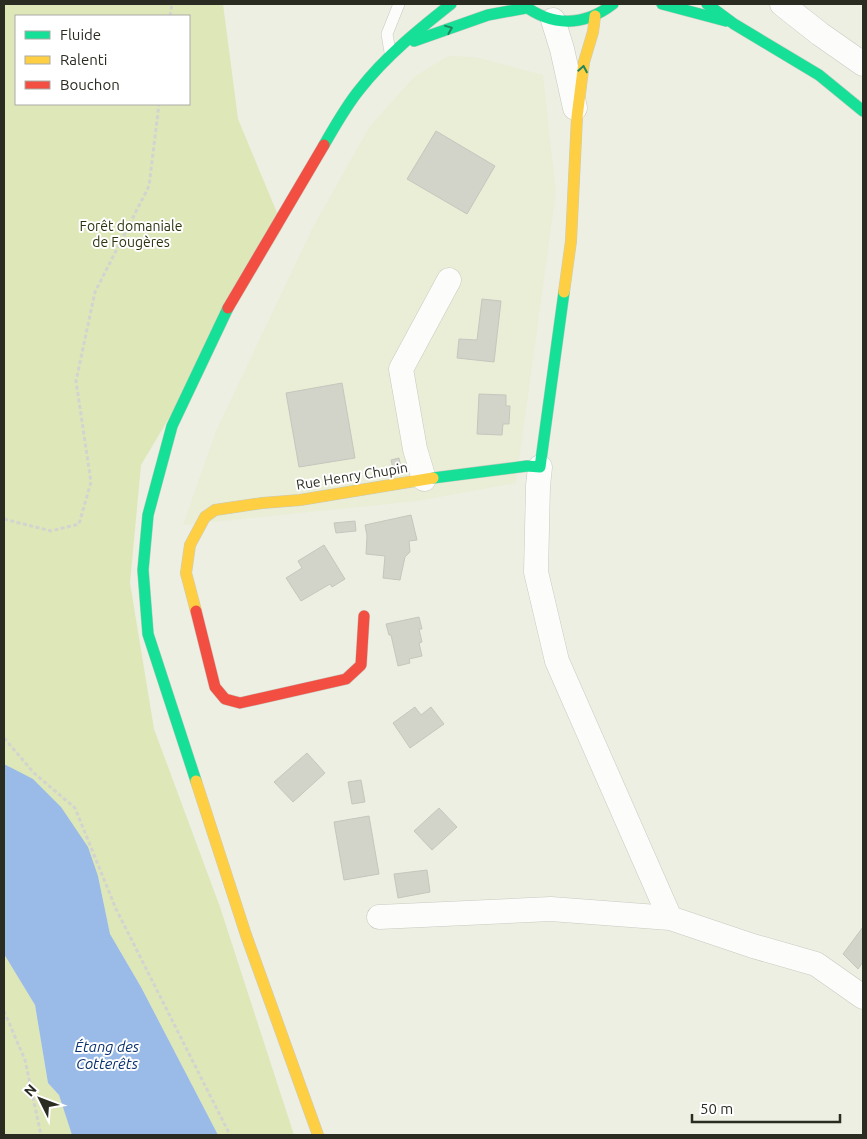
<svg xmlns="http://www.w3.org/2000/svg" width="867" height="1139" font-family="Ubuntu,sans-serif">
  <rect width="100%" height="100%" fill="#ecefe2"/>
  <path fill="#eaeed6" d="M448,56L475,57L543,75L556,192L516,483L417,501L183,525L216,431L313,227L370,126L414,77Z"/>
  <path fill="#dee7b8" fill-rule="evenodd" d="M4,4H223L238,119L283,227L141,465L130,583L154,729L220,907L294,1135H218L141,987L110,934L98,876L9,766L4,764ZM16,16H189V104H16Z
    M4,954L35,1005L48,1083L59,1095L72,1135H4Z"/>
  <path fill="#9abae7" d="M4,764L33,779L61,807L88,847L98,876L110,934L141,987L218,1135H72L59,1095L48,1083L35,1005L4,954Z"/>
  <path fill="#d2d4c9" stroke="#c4c7bd" d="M436,131L495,166L467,214L407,179Z
    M482,299L501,301L494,362L457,358L459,339L477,340Z
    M342,383L355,458L299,467L286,393Z
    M479,394L506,395V406H510L509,424H503L502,435L477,434Z
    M399,458L402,471L394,473L391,460Z
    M411,515L417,540L409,541L410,552L405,557L400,580L383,578L385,556L366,554L367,536L365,525Z
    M355,521L356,531L336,533L334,523Z
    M324,545L345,579L332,587L330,584L301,601L286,578L302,568L298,561Z
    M419,617L422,629H419L422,642L419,643L422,656L409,659L410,663L398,666L391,635H389L386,624Z
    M415,707L421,715L431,707L444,724L410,748L393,723Z
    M307,753L325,773L293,802L274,782Z
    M361,780L365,802L352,804L348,782Z
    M439,808L457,827L432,850L414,831Z
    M369,816L379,874L344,880L334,822Z
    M427,870L430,892L398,898L394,874Z
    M863,927V962L858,969L843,954Z"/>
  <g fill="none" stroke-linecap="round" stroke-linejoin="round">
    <defs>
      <path id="lane" d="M390,52L387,34L399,4"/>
      <path id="street" d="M782,4L820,34L863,64
        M553,20L562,49L575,108
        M540,467L538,486L536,572L557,661L670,918
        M424,479L415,449L401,369L449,280
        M379,917L551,909L670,918L753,946L816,964L863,997"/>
      <path id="fast" d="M522,4C552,27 583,27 613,4
        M662,4L726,21
        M707,4L734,24L819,75L863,111
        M414,41L488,15L526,8
        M324,145C335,126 346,106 360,89C386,56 418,30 451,4
        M433,478L527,466L540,467L564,292
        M196,781L148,634L143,570L148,515L172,426L228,308"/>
      <path id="slow" d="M564,292L571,241L577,117L584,62L593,32L595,16
        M196,611L186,573L190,545L205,517L215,510L262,503L300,500L433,478
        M196,781L246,935L318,1135"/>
      <path id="jam" d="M228,308L324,145
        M196,611L215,687L225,699L240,703L346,679L361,665L364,616"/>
    </defs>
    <use href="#lane" stroke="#c8cac0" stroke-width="12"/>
    <use href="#street" stroke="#c8cac0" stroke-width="25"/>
    <use href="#fast" stroke="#c8cac0" stroke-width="12"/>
    <use href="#slow" stroke="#c8cac0" stroke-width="12"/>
    <use href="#jam" stroke="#c8cac0" stroke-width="12"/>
    <path stroke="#d3d4d0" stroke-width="3" stroke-dasharray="4 2.5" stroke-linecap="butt" d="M170,16L172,4
      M4,519L51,531L79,524L91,482L76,381L95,292L149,186L159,104
      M4,738L34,773L75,808L116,909L230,1135
      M4,1011L25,1060L41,1135"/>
    <use href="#lane" stroke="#fcfdfb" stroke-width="11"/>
    <use href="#street" stroke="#fcfdfb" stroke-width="24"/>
    <use href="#fast" stroke="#16e098" stroke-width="11"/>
    <use href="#slow" stroke="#ffcf43" stroke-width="11"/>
    <use href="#jam" stroke="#f24e42" stroke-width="11"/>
  </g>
  <defs><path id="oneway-chevron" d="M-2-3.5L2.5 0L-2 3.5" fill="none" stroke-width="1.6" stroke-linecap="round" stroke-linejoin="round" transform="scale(1.25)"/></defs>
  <g stroke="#20865d">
    <use href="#oneway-chevron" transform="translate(449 29) rotate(-22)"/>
    <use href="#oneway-chevron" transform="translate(583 69) rotate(-80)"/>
  </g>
  <g text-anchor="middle" stroke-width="4" stroke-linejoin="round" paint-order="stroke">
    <g font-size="14" fill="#2e330e" stroke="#fff">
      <text x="131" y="231">Forêt domaniale<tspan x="131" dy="16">de Fougères</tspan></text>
    </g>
    <g font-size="14" fill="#2a2c22" stroke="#fff">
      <text transform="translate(352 476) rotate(-9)" y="5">Rue Henry Chupin</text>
    </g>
    <g font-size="15" font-style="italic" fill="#093370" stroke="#fff">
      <text x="107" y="1052">Étang des<tspan x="107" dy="17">Cotterêts</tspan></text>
    </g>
  </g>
  <rect width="867" height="1139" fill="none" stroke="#2a2c22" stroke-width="10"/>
  <rect x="15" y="15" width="175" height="90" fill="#ffffff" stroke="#aaaba7"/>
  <rect x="25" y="31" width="25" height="8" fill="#16e098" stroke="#aaaba7"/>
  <text x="60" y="40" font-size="15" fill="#2a2c22">Fluide</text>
  <rect x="25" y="56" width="25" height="8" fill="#ffcf43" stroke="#aaaba7"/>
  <text x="60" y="65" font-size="15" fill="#2a2c22">Ralenti</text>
  <rect x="25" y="81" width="25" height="8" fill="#f24e42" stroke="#aaaba7"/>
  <text x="60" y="90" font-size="15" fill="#2a2c22">Bouchon</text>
  <g transform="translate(40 1099) rotate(312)" stroke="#ffffff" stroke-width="4" paint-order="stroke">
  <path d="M0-4L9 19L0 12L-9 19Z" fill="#2a2c22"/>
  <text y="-8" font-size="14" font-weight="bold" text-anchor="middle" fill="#2a2c22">N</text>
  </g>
  <path d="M692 1114v8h148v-8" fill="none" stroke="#2a2c22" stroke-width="2.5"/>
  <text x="700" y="1114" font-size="15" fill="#2a2c22" stroke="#ffffff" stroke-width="4" paint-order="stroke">50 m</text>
</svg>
